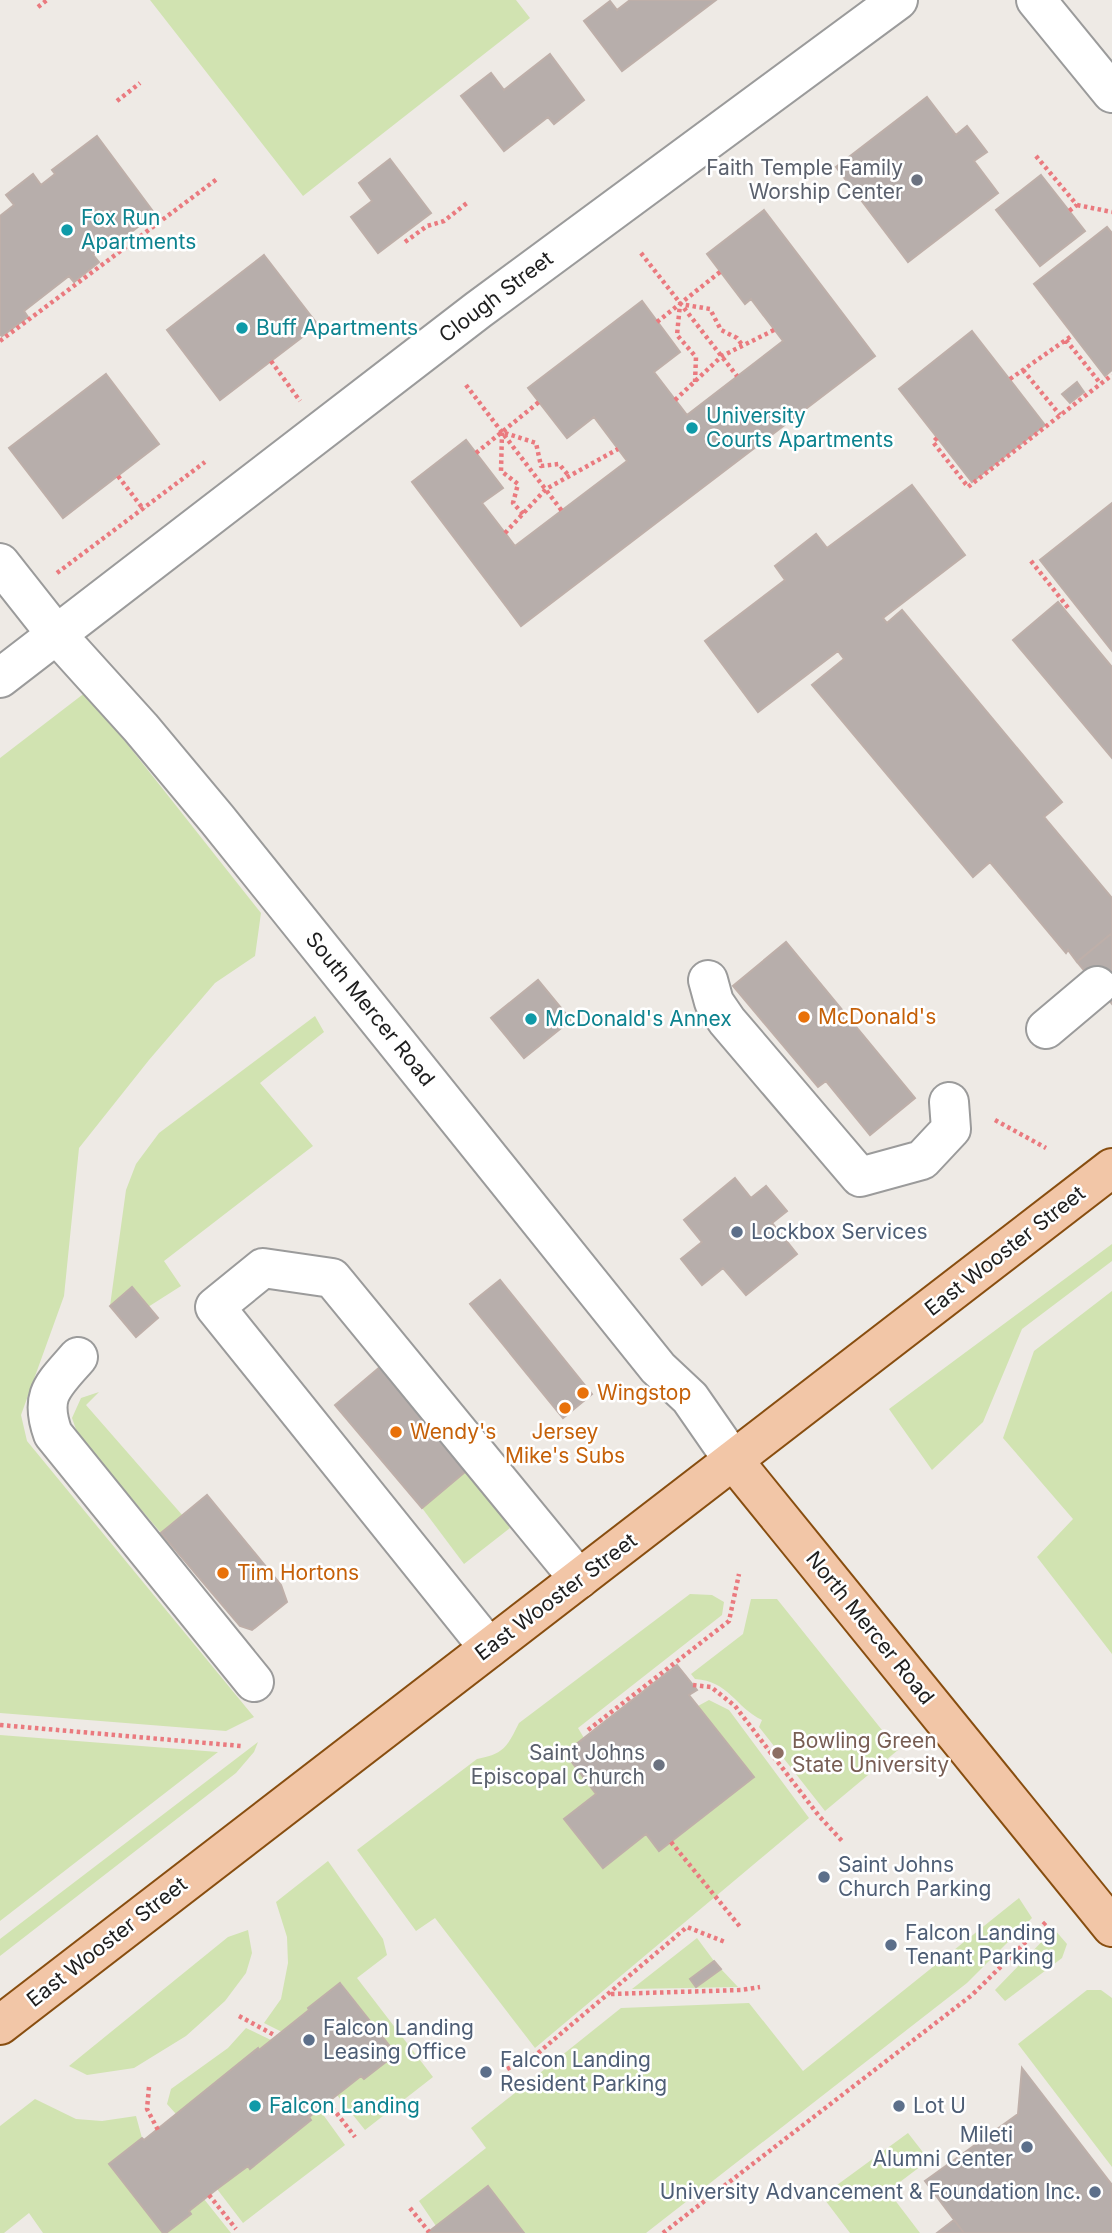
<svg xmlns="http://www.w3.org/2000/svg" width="1112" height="2233" font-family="Inter,sans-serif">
  <rect width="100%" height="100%" fill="#eeeae5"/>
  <path fill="#d1e3b1" d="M150,0H516L530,18L303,196Z
    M86,692L261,913L255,956L215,983L149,1060L79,1148L64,1296L21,1415L27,1441L254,1717L226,1731L0,1713V758Z
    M315,1016L324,1032L260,1083L313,1146L164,1261L181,1286L148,1307L132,1288L110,1306L126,1190L136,1164L159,1133Z
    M1112,1244V1261L1022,1329L983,1422L932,1470L889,1409Z
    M1112,1291V1654L1037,1557L1073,1519L1003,1438L1034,1351Z
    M99,1392L86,1405L183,1516L161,1533L78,1435L72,1418L81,1398Z
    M466,1471L510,1528L464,1564L422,1508Z
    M690,1594L712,1595L724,1602L722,1615L578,1728L584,1738L565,1754L596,1794L565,1819L603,1868L646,1834L660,1851L753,1778L698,1706L709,1700L729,1710L809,1818L535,2048L435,1918L416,1931L357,1850L477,1759C504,1754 507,1747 519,1723Z
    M751,1599H777L898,1750L825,1811L759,1727L762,1720C735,1707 729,1681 695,1679L691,1674L743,1634Z
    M0,1735L218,1752L0,1921Z
    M258,1742L254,1752L236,1773L0,1956V1939Z
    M328,1861L383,1939L387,1955L357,1978L433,2077L365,2130L337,2095L361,2076L364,2079L396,2054L341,1983L282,2032L264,2023L281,1999L288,1963L287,1937L276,1902Z
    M1019,1898L1032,1918L967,1983L646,2233H524L488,2186L436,2226L419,2201L486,2148L471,2128L621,2008L749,2003L803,2071Z
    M1054,1929L1067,1944L1062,1958L1005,2001L995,1990Z
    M248,1930L252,1953L246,1973L225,2001L186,2036L134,2068L87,2075L69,2066L228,1937Z
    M697,1938L714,1961L690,1979L696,1987L721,1969L738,1987L632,1989Z
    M1087,1990H1101L1112,1998V2167L1018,2044Z
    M246,2028L271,2040L259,2050L257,2049L176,2114L167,2104L171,2089L228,2048Z
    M35,2099L76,2119L102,2121L136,2116L142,2138L109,2164L163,2233H43L29,2213L4,2233H0V2126Z
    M319,2109L345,2145L243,2223L217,2189L248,2166L250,2168L311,2121L309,2117Z
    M908,2133L929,2160L888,2191L920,2233H850L822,2196Z
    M204,2199L231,2233H166L191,2214L189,2211Z"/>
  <path fill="#b7aeab" stroke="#beafa9" stroke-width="2" d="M630,0H716L622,71L584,21L610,1L617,10Z
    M550,54L584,100L554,124L548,117L504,151L461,96L491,73L504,90Z
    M927,97L956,135L967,126L987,152L974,161L998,193L908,262L836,167Z
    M97,136L155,214L110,248L108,245L93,255L99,262L74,282L69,276L24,311L28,317L2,336L0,335V216L14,205L6,195L33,174L41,185L55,174L52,170Z
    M390,159L431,213L378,253L351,217L372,201L359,183Z
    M1041,175L1085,231L1040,266L996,210Z
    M764,210L875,356L521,626L412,482L466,440L503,488L482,503L515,546L627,461L594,417L567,438L528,388L642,301L680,352L654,372L687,415L783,341L751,299L745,304L707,254Z
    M1107,227L1112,233V370L1105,376L1034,284Z
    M264,255L318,325L220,400L167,330Z
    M972,331L1045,425L972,482L899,389Z
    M106,374L159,444L63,518L9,448Z
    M1077,382L1084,392L1070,403L1062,394Z
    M912,485L965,555L883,618L887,623L902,610L1062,802L1044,817L1112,898V933L1077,962L1068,950L1066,953L990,862L973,877L812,685L844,659L838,651L758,712L705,641L785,580L775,566L816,534L827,548Z
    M1112,503V651L1040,560Z
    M1058,602L1112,667V758L1013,640Z
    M1112,933V1004L1077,962Z
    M786,942L915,1098L870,1135L826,1081L818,1087L733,986Z
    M538,980L571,1020L524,1058L491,1018Z
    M735,1178L751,1198L766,1186L787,1211L772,1223L797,1254L746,1295L723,1268L702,1285L681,1259L702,1242L684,1220Z
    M500,1280L592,1394L563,1418L470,1304Z
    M132,1287L158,1318L136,1337L110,1306Z
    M380,1367L466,1471L422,1508L335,1405Z
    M207,1495L281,1585L287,1602L252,1630L240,1626L161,1533Z
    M677,1665L697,1690L689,1695L754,1777L659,1851L646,1834L603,1868L564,1819L596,1794L565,1753Z
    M714,1961L721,1969L696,1987L690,1979Z
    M340,1983L396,2054L364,2079L361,2076L309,2117L311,2120L250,2169L248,2166L217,2189L189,2211L191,2214L166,2233H163L109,2164L142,2138L144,2140L258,2048L259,2050L309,2010L308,2008Z
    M1022,2068L1112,2185V2233H964L925,2181L1018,2114Z
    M488,2186L524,2233H427L436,2226Z
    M954,2220L964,2233H937Z"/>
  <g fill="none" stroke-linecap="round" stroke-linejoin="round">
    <defs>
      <path id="minor" d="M1036,0L1112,93
        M0,563L56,634L141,728L217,819L658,1368L690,1398L733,1460
        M0,678L478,310L898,0
        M708,980L714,1002L727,1021L860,1177L922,1160L951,1129L949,1102
        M1046,1029L1097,986
        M78,1357C53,1386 39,1395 53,1434L254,1682
        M489,1648L215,1307L263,1268L332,1278L579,1579"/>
      <path id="major" d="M733,1460L1112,1927
        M0,2025L1112,1168"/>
    </defs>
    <use href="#minor" stroke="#9b9b9b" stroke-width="42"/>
    <use href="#major" stroke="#884e10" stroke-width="42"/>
    <path stroke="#ea7a7f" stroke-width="4.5" stroke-dasharray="3.5 3.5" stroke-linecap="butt" d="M38,7L47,0
      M117,101L140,83
      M1036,156L1077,205L1069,211
      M1077,205L1112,212
      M405,242L427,226L444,221L467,203
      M641,253L737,376
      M657,322L720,272
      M1066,340L1100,383
      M0,341L217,179
      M271,361L300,401
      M1023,370L1060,415
      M1010,379L1073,335
      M695,382L696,357L677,335L680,304L710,309L721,330L737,338L743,346
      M466,385L562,511
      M675,400L722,356L774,330
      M937,438L933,442L968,487L1112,375
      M476,453L539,402
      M118,476L144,510
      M523,514L513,503L518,484L501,471L502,432L536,443L541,466L559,464L569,476
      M505,533L546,489L618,449
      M1031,561L1069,609
      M57,573L205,462
      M995,1120L1046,1148
      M693,1685L711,1687L735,1706L819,1816L843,1842
      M0,1725L241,1746
      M588,1730L729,1621L739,1574
      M671,1842L741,1928
      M611,1994L741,1990L760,1987
      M239,2016L276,2036
      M507,2069L538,2053L687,1927L725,1942
      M149,2087L147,2109L158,2130
      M328,2102L355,2137
      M209,2195L236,2229
      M410,2208L429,2232
      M663,2233L972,1995L1047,1921"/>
    <use href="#minor" stroke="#fff" stroke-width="38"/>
    <use href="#major" stroke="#f2c6a7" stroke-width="38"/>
  </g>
  <g fill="#6b7280" stroke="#fff" stroke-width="2.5">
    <circle cx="917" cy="180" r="7"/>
    <circle cx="659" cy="1765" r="7"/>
  </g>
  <g fill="#0f9aa8" stroke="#fff" stroke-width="2.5">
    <circle cx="67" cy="230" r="7"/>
    <circle cx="242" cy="328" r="7"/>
    <circle cx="692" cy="428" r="7"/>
    <circle cx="531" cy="1019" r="7"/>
    <circle cx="255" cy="2106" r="7"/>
  </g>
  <g fill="#e8710a" stroke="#fff" stroke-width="2.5">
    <circle cx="804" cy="1017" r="7"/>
    <circle cx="583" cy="1393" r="7"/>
    <circle cx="565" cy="1408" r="7"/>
    <circle cx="396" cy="1432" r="7"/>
    <circle cx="223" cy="1573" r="7"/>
  </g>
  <g fill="#5c6f8a" stroke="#fff" stroke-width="2.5">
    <circle cx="737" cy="1232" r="7"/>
    <circle cx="824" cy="1877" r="7"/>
    <circle cx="891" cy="1945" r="7"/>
    <circle cx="309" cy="2040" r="7"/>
    <circle cx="486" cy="2072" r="7"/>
    <circle cx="899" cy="2106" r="7"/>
    <circle cx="1027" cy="2147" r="7"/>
    <circle cx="1095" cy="2192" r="7"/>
  </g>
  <circle fill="#8d6e63" stroke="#fff" stroke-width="2.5" cx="778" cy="1753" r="7"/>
  <g text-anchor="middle" stroke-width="5" stroke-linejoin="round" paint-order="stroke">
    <g font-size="21" fill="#5b616d" stroke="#fff" text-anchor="end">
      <text x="903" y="175">Faith Temple Family<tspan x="903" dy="24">Worship Center</tspan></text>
      <text x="645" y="1760">Saint Johns<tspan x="645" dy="24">Episcopal Church</tspan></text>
    </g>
    <g font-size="21" fill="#0d838f" stroke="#fff" text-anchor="start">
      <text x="81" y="225">Fox Run<tspan x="81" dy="24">Apartments</tspan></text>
      <text x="256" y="335">Buff Apartments</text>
      <text x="706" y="423">University<tspan x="706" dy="24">Courts Apartments</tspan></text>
      <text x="545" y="1026">McDonald's Annex</text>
      <text x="269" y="2113">Falcon Landing</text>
    </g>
    <g font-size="21" fill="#1e1e1e" stroke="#fff">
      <text transform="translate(496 297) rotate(-37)" y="7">Clough Street</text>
      <text transform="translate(370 1009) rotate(51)" y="7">South Mercer Road</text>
      <text transform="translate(1005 1251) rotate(-38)" y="7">East Wooster Street</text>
      <text transform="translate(556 1597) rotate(-37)" y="7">East Wooster Street</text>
      <text transform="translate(870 1628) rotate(51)" y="7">North Mercer Road</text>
      <text transform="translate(107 1942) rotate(-38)" y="7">East Wooster Street</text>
    </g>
    <g font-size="21" fill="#c56008" stroke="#fff" text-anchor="start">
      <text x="818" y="1024">McDonald's</text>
      <text x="597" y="1400">Wingstop</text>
      <text x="410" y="1439">Wendy's</text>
      <text x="565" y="1439" text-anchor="middle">Jersey<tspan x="565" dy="24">Mike's Subs</tspan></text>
      <text x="237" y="1580">Tim Hortons</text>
    </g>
    <g font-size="21" fill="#4e5e75" stroke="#fff" text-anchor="start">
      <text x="751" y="1239">Lockbox Services</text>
      <text x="838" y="1872">Saint Johns<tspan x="838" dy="24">Church Parking</tspan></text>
      <text x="905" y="1940">Falcon Landing<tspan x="905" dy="24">Tenant Parking</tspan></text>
      <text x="323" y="2035">Falcon Landing<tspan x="323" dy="24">Leasing Office</tspan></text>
      <text x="500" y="2067">Falcon Landing<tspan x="500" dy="24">Resident Parking</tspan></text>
      <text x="913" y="2113">Lot U</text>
      <text x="1013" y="2142" text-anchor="end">Mileti<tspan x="1013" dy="24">Alumni Center</tspan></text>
      <text x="1081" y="2199" text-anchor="end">University Advancement &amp; Foundation Inc.</text>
    </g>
    <g font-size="21" fill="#785e54" stroke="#fff" text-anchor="start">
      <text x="792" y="1748">Bowling Green<tspan x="792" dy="24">State University</tspan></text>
    </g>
  </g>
</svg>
